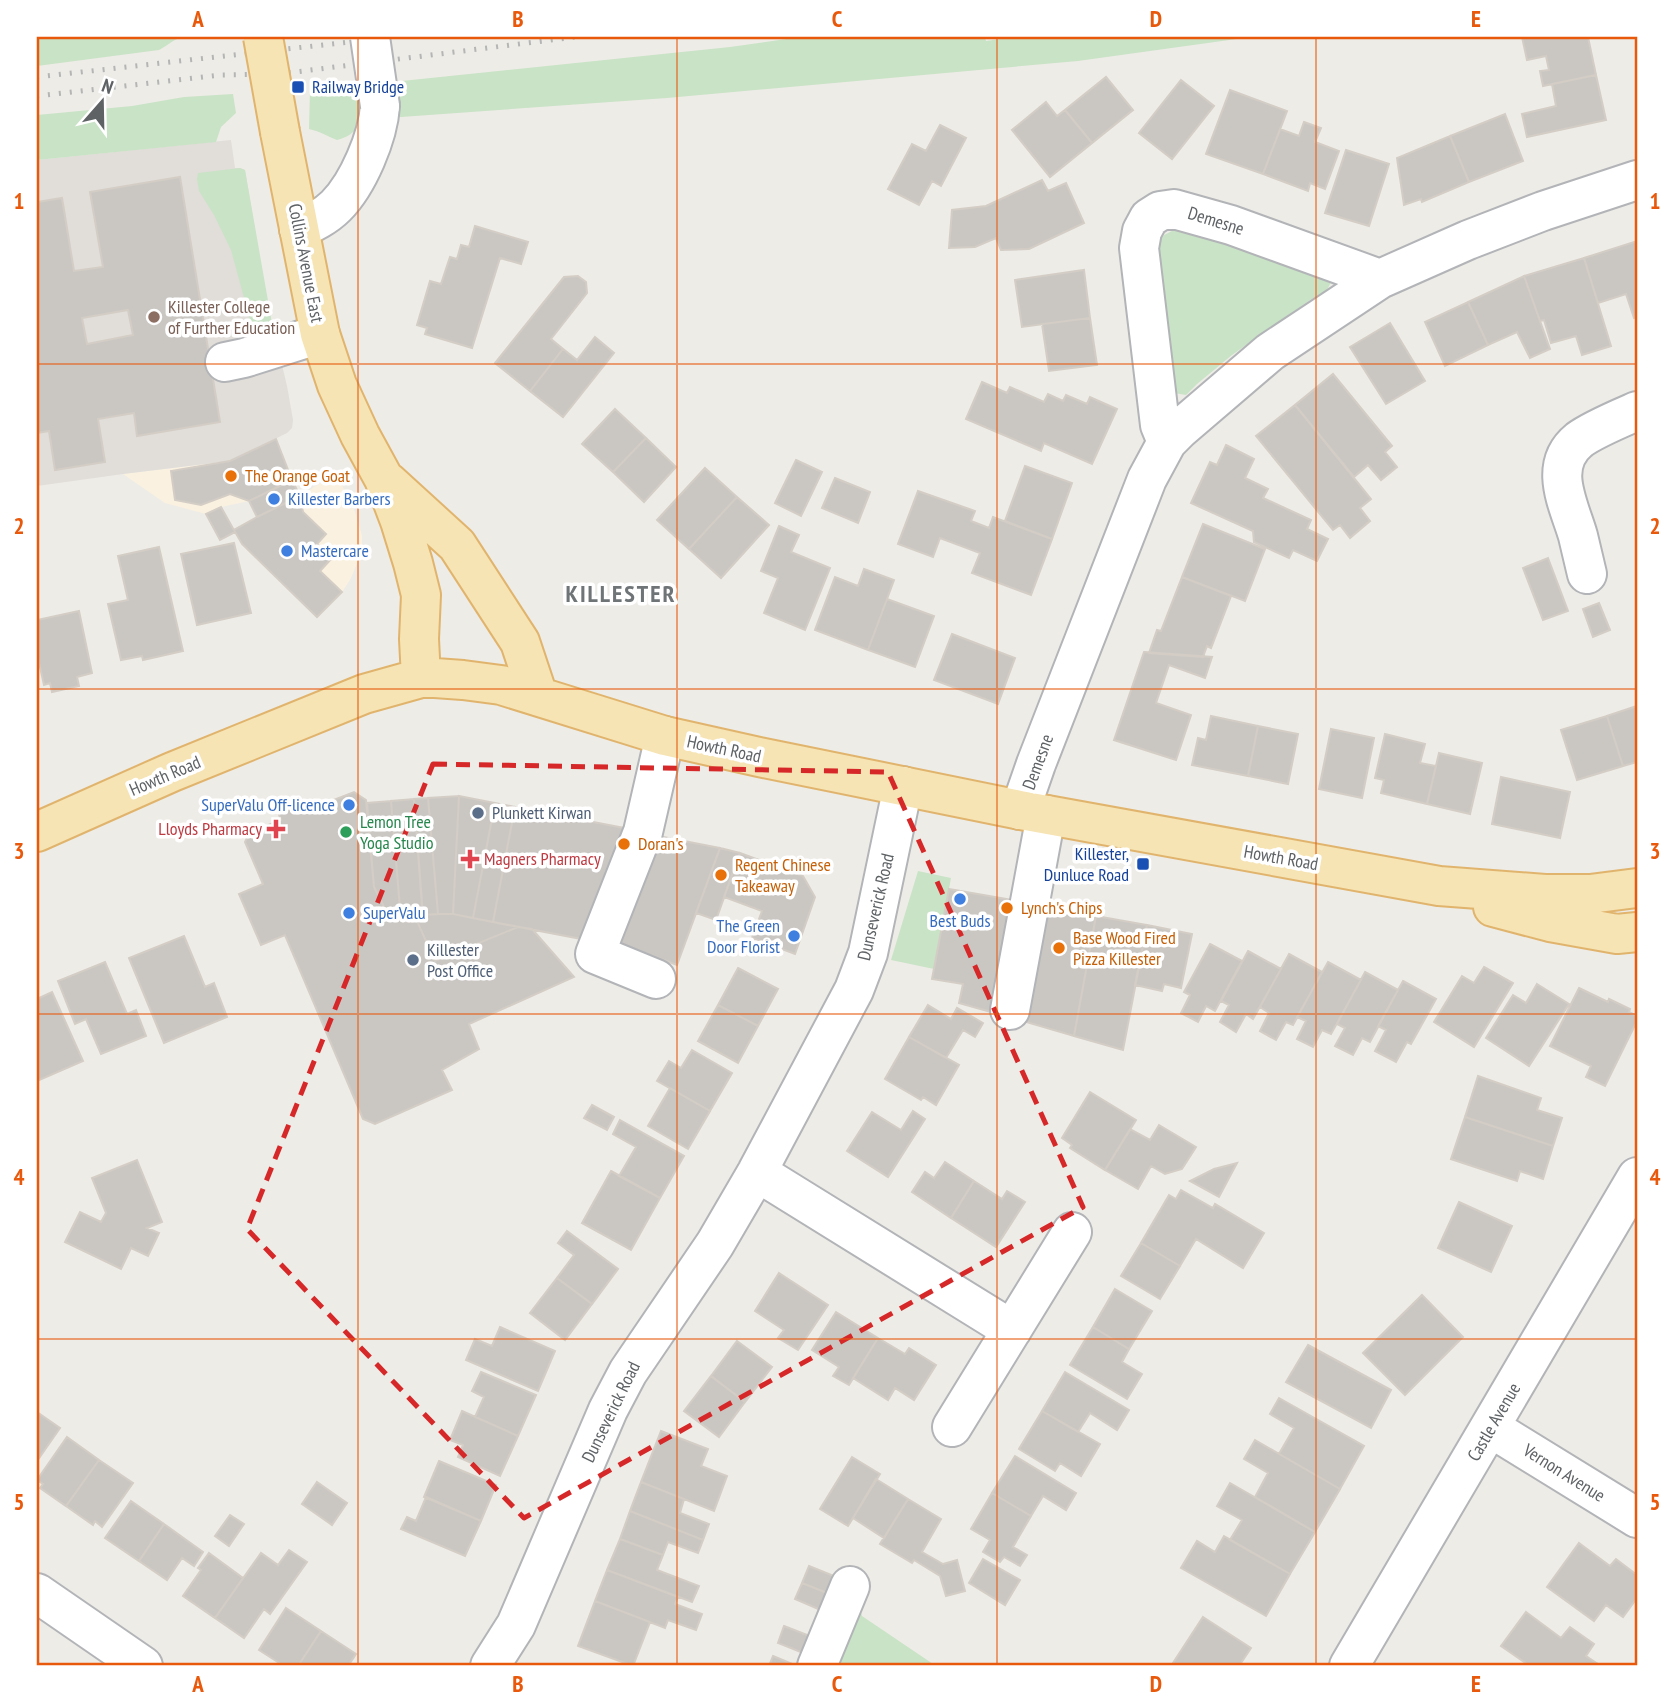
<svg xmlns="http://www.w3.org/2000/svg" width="1674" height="1703" font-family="'PT Sans Narrow',sans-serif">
  <rect width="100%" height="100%" fill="#eeece7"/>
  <path fill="#faf1e0" d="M276,439L300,496L336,473L355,512L362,536V548L359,559L350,580L342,592L317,617L241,544L234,530L257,517L249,501L221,507L206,514L165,503L123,474L230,461Z"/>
  <path fill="#e1ddd8" d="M231,140L235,168H240L245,170L268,306L287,386L293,420L292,428L287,433L230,461L123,474L37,486V160Z"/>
  <path fill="#c9e3c6" d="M37,37H185C174,38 169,45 159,50L37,66Z
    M800,37H985L986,41L1015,37H1251L1078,61L667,98L387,118L392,82L730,47Z
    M360,85C363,110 366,133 337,140C327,136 319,131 309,129L310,90Z
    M233,94L236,113L221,127L216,142L37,160V115L132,106L184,97Z
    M240,168L245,170L273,329L255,338L231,250L214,215L199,191L197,179L198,173Z
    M1176,229H1197L1329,275L1331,282L1327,290L1310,300L1232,355L1197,384L1186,395L1174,393L1157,244L1164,235Z
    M918,871L951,878L934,969L891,960Z
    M857,1600L862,1616L936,1666H916L911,1663L908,1666H828Z"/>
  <path fill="#cac7c3" stroke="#d3cdc5" stroke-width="2" fill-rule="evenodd" d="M1522,37H1588L1596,75L1543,86L1540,71L1549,70L1546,56L1527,60Z
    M1596,75L1606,120L1527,137L1522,114L1556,106L1552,84Z
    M1106,77L1133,110L1092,143L1065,110Z
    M1181,80L1214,106L1172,159L1139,133Z
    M1230,90L1287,111L1263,174L1206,154Z
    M1046,102L1057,116L1065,110L1092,143L1050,177L1012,130Z
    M1505,114L1523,161L1469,182L1450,136Z
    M1304,122L1321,128L1315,142L1339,151L1325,189L1310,183L1308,191L1263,174L1280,129L1299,136Z
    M940,125L966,138L941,186L932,181L919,205L888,189L912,144L926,151Z
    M1450,136L1469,182L1422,202L1421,199L1404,205L1397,158Z
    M1346,150L1389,164L1369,226L1325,213Z
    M180,177L220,422L137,436L134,413L98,419L105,462L55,470L49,431L37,433V202L62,198L74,271L103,267L90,192ZM128,310L133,335L87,344L82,318Z
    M1042,180L1048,191L1066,183L1084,223L1029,249L1001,250L996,238L975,247L949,248L952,210L986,206Z
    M475,226L528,242L521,264L500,258L472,348L425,334L427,328L417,325L430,281L441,284L450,257L457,259L461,245L469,247Z
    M1637,241V317L1634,318L1626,294L1598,303L1584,258Z
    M1584,258L1611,346L1582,355L1576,336L1551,343L1544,320L1540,321L1524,276Z
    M1084,270L1090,318L1022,327L1015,280Z
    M578,276L586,282L587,293L551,339L563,349L530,391L495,363L564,277Z
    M1524,276L1550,349L1530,358L1517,332L1488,345L1468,302Z
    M1468,302L1488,345L1445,366L1425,322Z
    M1090,318L1097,365L1049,371L1042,324Z
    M1390,323L1425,381L1386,404L1350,347Z
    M595,337L614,353L563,417L530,391L563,349L577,360Z
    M1333,374L1392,446L1385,452L1397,467L1381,480L1368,465L1354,477L1295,405Z
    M982,382L1007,393L1010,387L1044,402L1048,394L1063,401L1066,395L1087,404L1090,397L1117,409L1092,464L1044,443L1041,451L966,419Z
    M1295,405L1371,499L1360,508L1370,521L1350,538L1340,525L1333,530L1256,436Z
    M615,409L646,438L613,472L582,444Z
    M646,438L676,467L644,502L613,472Z
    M276,439L292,480L249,501L230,494L201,505L175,500L171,471L230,461Z
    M1226,445L1254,459L1245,478L1268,489L1263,498L1311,520L1307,529L1328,539L1317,561L1293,550L1289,558L1254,542L1253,531L1191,503L1210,462L1217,465Z
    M796,460L822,472L801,516L775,503Z
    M1025,466L1072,483L1052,539L1005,521Z
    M705,468L737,497L689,549L657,520Z
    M835,478L870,492L858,523L822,508Z
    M292,480L300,496L257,517L249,501Z
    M918,491L975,511L971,521L989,528L993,517L1052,539L1031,595L972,573L980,553L940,538L933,557L898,544Z
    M300,496L303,512L326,534L317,544L332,558L320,571L342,592L317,617L242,544L234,530L257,517Z
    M737,497L769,525L721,578L689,549Z
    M221,507L235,532L220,540L206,514Z
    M1203,524L1265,549L1245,601L1182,577Z
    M779,526L799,535L791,552L830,568L805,630L764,613L778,578L761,571Z
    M234,543L251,613L197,625L181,554Z
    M159,547L183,651L143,660L142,656L121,660L108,604L128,600L118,556Z
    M1548,558L1568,611L1543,620L1523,568Z
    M864,569L894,580L868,650L815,630L835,577L858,586Z
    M1182,577L1231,596L1211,648L1207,646L1203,657L1149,653L1157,630L1161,631Z
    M887,599L934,616L915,667L868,650Z
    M1599,603L1610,630L1593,637L1583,609Z
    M79,611L92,673L77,677L79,686L52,692L50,683L44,685L37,654V620Z
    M952,634L1015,658L998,704L934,680Z
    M1144,652L1212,657L1205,678L1169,665L1156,703L1191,715L1176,760L1114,740Z
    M1637,706V762L1623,766L1607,716Z
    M1211,716L1258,726L1248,776L1192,765L1198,738L1206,740Z
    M1607,716L1623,766L1577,780L1561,730Z
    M1258,726L1298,734L1288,784L1248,776Z
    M1331,729L1374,738L1362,798L1319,789Z
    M1385,734L1425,744L1420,763L1436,766L1427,804L1381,793L1384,780L1375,778Z
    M1439,753L1482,763L1470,814L1427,804Z
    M1501,777L1570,792L1560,838L1492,824Z
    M354,792L366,800L374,887L387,913L406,922L417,921L435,961L518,927L532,929L574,977L469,1024L479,1049L442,1070L452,1090L375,1124L363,1119L285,935L261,945L239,894L263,884L245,842L250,832L281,820L278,812L305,802L308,810Z
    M459,796L495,803L473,918L453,914Z
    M459,796L453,914H438L428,798Z
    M428,798L438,914L423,915L414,799Z
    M414,799L423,920L406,922L401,920L391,801Z
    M391,801L401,920L387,913L374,887L367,803Z
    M495,803L515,807L493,922L473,918Z
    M515,807L635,830L592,941L493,922Z
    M648,834L720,848L677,965L608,939Z
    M720,848L740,853L716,920L696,913Z
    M740,853L803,876L815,897L795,954L752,938L762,911L724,897Z
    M949,889L1018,901L998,1014L959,1003L963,984L932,979Z
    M1038,905L1096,916L1074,1036L1016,1019Z
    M438,914H453L518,927L435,961L417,921L423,920V915Z
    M1096,916L1147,925L1123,1050L1074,1036Z
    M1147,925L1192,934L1181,988L1164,984L1162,991L1135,985Z
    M184,936L205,987L214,983L227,1017L164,1043L129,958Z
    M1210,944L1242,961L1215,1011L1206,1006L1198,1022L1181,1013L1190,995L1184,992Z
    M1248,951L1281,969L1253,1019L1246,1014L1236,1032L1220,1022L1229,1005L1221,1001Z
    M1289,954L1322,972L1293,1025L1286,1022L1276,1040L1260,1031L1269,1013L1260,1007Z
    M105,962L127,1014L136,1010L146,1036L101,1054L86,1019L75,1024L58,981Z
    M1328,962L1361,980L1331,1034L1322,1030L1313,1047L1297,1039L1306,1021L1297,1017Z
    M1484,967L1513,983L1474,1047L1434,1022L1462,976L1474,983Z
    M738,968L778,989L758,1026L718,1005Z
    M1365,972L1398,990L1370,1042L1362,1038L1353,1055L1335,1046L1345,1028L1337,1024Z
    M1403,981L1436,999L1411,1044L1407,1042L1396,1062L1375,1051L1386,1030L1378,1026Z
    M1537,984L1569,1004L1529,1066L1486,1038L1513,995L1526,1003Z
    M1579,988L1608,1002L1609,999L1630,1009L1629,1012L1637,1016V1021L1605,1086L1586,1077L1591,1066L1550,1046Z
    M52,992L83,1061L37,1081V999Z
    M718,1005L758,1026L738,1063L698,1041Z
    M928,1005L951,1019L957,1008L983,1023L975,1037L963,1030L946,1058L909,1037Z
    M909,1037L959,1065L936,1105L923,1097L921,1100L885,1079Z
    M692,1050L732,1073L710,1111L657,1081L669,1061L681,1068Z
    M1478,1076L1541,1098L1537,1110L1562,1118L1553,1146L1465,1117Z
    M670,1088L710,1111L688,1149L648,1126Z
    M1090,1092L1136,1120L1105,1170L1070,1148L1072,1145L1062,1138Z
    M592,1105L614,1117L607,1130L584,1118Z
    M913,1111L925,1119L888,1177L847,1151L872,1112L901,1130Z
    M1465,1117L1553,1146L1543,1179L1520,1171L1517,1181L1451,1159Z
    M620,1120L684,1156L660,1198L619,1176L636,1147L613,1134Z
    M1159,1125L1196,1147L1182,1169L1165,1174L1151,1166L1138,1189L1105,1170L1130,1129L1150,1140Z
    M137,1160L162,1222L147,1228L159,1233L148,1256L131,1248L121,1269L65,1242L80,1212L101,1222L106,1213L92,1178Z
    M945,1162L974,1181L951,1218L912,1192L925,1172L934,1178Z
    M1237,1163L1219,1197L1190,1181L1214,1169Z
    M611,1171L660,1198L631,1250L582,1223Z
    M974,1181L1002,1199L1007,1191L1025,1202L996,1247L951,1218Z
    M1181,1190L1213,1208L1215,1204L1264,1233L1243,1268L1196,1239L1180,1266L1141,1243L1169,1195L1176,1199Z
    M1459,1202L1512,1226L1491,1272L1438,1248Z
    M567,1231L618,1269L592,1304L557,1278L574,1255L558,1243Z
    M1141,1243L1180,1266L1160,1299L1121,1276Z
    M779,1273L828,1305L798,1350L778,1338L784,1330L755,1311Z
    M557,1278L592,1304L565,1340L530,1313Z
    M1115,1289L1152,1311L1129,1349L1093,1327Z
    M1422,1295L1463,1337L1405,1395L1363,1353Z
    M836,1312L878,1338L849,1385L833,1376L839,1367L812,1350Z
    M500,1327L555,1351L538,1391L466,1360L475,1339L492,1346Z
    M1093,1327L1129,1349L1122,1362L1142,1374L1127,1399L1070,1365Z
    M878,1338L905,1354L909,1348L936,1365L914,1400L895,1388L888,1400L853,1378Z
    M737,1341L772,1367L745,1402L711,1376Z
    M1308,1345L1391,1390L1371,1428L1286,1382Z
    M481,1372L536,1395L518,1436L475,1417L484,1397L472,1391Z
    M1065,1372L1129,1410L1117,1430L1090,1413L1078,1432L1042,1411Z
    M711,1376L745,1402L719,1437L684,1411Z
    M1279,1398L1364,1446L1340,1489L1279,1454L1294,1428L1270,1414Z
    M462,1411L518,1436L500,1476L458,1457L463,1445L450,1440Z
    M1042,1411L1100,1444L1081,1476L1060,1463L1055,1471L1019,1449Z
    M37,1412L60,1428L37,1461Z
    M661,1431L708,1449L701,1466L727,1476L714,1511L641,1482Z
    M67,1437L99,1460L66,1506L40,1488L43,1484L37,1480Z
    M1255,1440L1340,1489L1315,1532L1255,1497L1268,1473L1244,1459Z
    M1015,1456L1076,1493L1066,1510L1043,1496L1031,1516L992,1493Z
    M852,1457L880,1474L848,1526L820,1509Z
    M99,1460L133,1483L102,1527L95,1521L93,1525L66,1506Z
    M439,1461L496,1485L481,1521L424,1497Z
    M876,1479L908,1499L884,1538L853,1518Z
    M317,1482L347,1503L332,1525L302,1504Z
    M641,1482L684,1499L680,1513L709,1524L703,1540L630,1511Z
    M1230,1483L1315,1532L1290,1574L1230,1540L1242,1520L1217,1506Z
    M992,1493L1031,1516L1013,1547L1027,1555L1020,1566L1004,1557L1000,1562L983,1552L990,1540L971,1529Z
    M426,1497L481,1521L465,1556L401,1529L407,1517L416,1521Z
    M908,1499L941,1519L922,1552L943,1564L957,1560L965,1591L946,1596L940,1576L914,1560L912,1563L880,1544Z
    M131,1501L164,1524L139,1561L105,1538Z
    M630,1511L703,1540L698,1553L668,1542L663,1555L620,1539Z
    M230,1515L244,1524L229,1546L215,1536Z
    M164,1524L203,1552L194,1566L182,1558L167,1580L139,1561Z
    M1224,1536L1290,1574L1266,1616L1181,1568L1197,1541L1215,1552Z
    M620,1539L663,1555L657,1570L699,1586L692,1602L607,1570Z
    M1579,1543L1610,1566L1616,1559L1637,1575V1598L1623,1617L1606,1605L1594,1621L1547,1587Z
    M289,1550L307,1562L270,1614L264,1609L244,1638L215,1618L261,1553L278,1565Z
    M209,1553L243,1578L215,1618L183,1596L201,1570L198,1568Z
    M983,1559L1020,1580L1005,1605L969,1583Z
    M809,1566L839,1578L832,1595L802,1583Z
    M607,1570L678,1597L675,1604L702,1614L696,1630L668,1620L665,1628L595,1601Z
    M802,1583L832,1595L825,1612L795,1599Z
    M595,1601L650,1622L633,1666L578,1646Z
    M286,1608L321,1631L298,1666H284L259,1650Z
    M1526,1612L1561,1638L1570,1627L1594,1644L1586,1656L1601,1666H1530L1501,1646Z
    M1203,1617L1251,1648L1239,1666H1171Z
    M784,1626L815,1638L808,1655L778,1643Z
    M321,1631L356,1654L348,1666L340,1664L339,1666H298Z
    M773,1656L797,1666H769Z"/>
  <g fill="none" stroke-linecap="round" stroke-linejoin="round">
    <defs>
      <path id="minor" d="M299,229C312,223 325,217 336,206C358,184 378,137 380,106
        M225,362L244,358L320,334
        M1167,442L1160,425L1139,248L1142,231L1149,218L1160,211L1174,209L1231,225L1380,279
        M1587,574C1584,561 1581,549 1578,536C1569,505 1547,466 1579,440C1592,430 1621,418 1637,411
        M1020,810L1036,764L1147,479L1167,442L1180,429L1270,352L1380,279L1468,240L1543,211L1637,180
        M656,979L595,954L643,832L665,736
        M1010,1010L1046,815
        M757,1172L1012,1330
        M952,1427L1072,1232
        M1491,1428L1637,1518
        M37,1593L143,1666
        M490,1666L516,1625L608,1410L628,1372L715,1244L757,1172L854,990L868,953L903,786
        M817,1666L850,1586
        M1349,1666L1637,1177"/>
      <path id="major" d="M280,132L320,334L337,385L360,435L384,479L400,521L413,563L421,595L419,639L421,678
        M388,482L457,545L520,642L538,696
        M37,832L172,772L364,694L421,678H435L463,680L501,685L665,736L759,757L1020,810L1439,886L1545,894H1590L1637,888
        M1493,907L1550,922L1617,934L1637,932"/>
    </defs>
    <use href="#minor" stroke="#b2b4b7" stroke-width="42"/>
    <use href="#major" stroke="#e1b46d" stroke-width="42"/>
    <use href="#minor" stroke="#fff" stroke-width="38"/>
    <use href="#major" stroke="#f6e4b4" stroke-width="38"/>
    <path stroke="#b4b5b5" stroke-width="5" stroke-dasharray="2 9" stroke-linecap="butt" d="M37,77L394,37
      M37,96L220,75L279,74L575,37"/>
    <defs>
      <path id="minor-bridge" d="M370,37L380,106"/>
      <path id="major-bridge" d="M263,37L280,132"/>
    </defs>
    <use href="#minor-bridge" stroke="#b2b4b7" stroke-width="42" stroke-linecap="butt"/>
    <use href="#major-bridge" stroke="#e1b46d" stroke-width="42" stroke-linecap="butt"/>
    <use href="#minor-bridge" stroke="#fff" stroke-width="38"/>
    <use href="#major-bridge" stroke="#f6e4b4" stroke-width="38"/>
  </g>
  <path fill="none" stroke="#d62828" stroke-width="5" stroke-dasharray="14 9" stroke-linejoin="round" d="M433,764L888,772L1083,1207L524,1518L247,1229Z"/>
  <path fill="none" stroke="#e8590c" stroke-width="2" stroke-opacity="0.55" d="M358,37V1666M677,37V1666M997,37V1666M1316,37V1666M37,364H1637M37,689H1637M37,1014H1637M37,1339H1637"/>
  <g fill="#1a4fb4" stroke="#fff" stroke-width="2.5">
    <rect x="291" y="80" width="14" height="14" rx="3.5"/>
    <rect x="1136" y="857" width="14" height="14" rx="3.5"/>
  </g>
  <circle fill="#8d6e63" stroke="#fff" stroke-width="2.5" cx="154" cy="317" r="7"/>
  <g fill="#e8710a" stroke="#fff" stroke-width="2.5">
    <circle cx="231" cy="476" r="7"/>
    <circle cx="624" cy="844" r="7"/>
    <circle cx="721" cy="875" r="7"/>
    <circle cx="1007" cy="908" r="7"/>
    <circle cx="1059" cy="948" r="7"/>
  </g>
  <g fill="#3f7fe0" stroke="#fff" stroke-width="2.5">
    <circle cx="274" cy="499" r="7"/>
    <circle cx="287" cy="551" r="7"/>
    <circle cx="349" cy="805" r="7"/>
    <circle cx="960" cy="899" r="7"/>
    <circle cx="349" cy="913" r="7"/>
    <circle cx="794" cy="936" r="7"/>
  </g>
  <g fill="#5c6f8a" stroke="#fff" stroke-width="2.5">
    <circle cx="478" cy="813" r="7"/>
    <circle cx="413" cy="960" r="7"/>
  </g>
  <g fill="#e0444e" stroke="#fff" stroke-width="2.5">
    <path d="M272.5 818.5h7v7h7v7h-7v7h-7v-7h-7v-7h7z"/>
    <path d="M466.5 848.5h7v7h7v7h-7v7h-7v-7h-7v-7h7z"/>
  </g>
  <circle fill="#2e9e5b" stroke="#fff" stroke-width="2.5" cx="346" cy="832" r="7"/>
  <g text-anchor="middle" stroke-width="7" stroke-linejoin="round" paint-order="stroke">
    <g font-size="18" fill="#164399" stroke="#fff" text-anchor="start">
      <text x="312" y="93">Railway Bridge</text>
      <text x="1129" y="860" text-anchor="end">Killester,<tspan x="1129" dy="21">Dunluce Road</tspan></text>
    </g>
    <g font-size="18" fill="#5e6265" stroke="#fff">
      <text transform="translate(1216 221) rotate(17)" y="6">Demesne</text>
      <text transform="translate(306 263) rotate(79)" y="6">Collins Avenue East</text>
      <text transform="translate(724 749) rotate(12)" y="6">Howth Road</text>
      <text transform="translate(1038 762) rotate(-70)" y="6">Demesne</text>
      <text transform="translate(165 776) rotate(-23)" y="6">Howth Road</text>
      <text transform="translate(1281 858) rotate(10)" y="6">Howth Road</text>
      <text transform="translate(876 907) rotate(-77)" y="6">Dunseverick Road</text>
      <text transform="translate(611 1412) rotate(-64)" y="6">Dunseverick Road</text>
      <text transform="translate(1494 1422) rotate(-60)" y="6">Castle Avenue</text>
      <text transform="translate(1564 1473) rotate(32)" y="6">Vernon Avenue</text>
    </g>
    <g font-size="18" fill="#785e54" stroke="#fff" text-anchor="start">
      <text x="168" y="313">Killester College<tspan x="168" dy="21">of Further Education</tspan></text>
    </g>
    <g font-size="18" fill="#c56008" stroke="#fff" text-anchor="start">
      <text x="245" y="482">The Orange Goat</text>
      <text x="638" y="850">Doran's</text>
      <text x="735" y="871">Regent Chinese<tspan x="735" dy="21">Takeaway</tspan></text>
      <text x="1021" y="914">Lynch's Chips</text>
      <text x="1073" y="944">Base Wood Fired<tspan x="1073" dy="21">Pizza Killester</tspan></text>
    </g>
    <g font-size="18" fill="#366cbe" stroke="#fff" text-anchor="start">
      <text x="288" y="505">Killester Barbers</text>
      <text x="301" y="557">Mastercare</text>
      <text x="335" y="811" text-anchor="end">SuperValu Off-licence</text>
      <text x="363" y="919">SuperValu</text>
      <text x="960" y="927" text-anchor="middle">Best Buds</text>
      <text x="780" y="932" text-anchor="end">The Green<tspan x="780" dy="21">Door Florist</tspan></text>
    </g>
    <g font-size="18" fill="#4e5e75" stroke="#fff" text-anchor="start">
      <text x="492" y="819">Plunkett Kirwan</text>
      <text x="427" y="956">Killester<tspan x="427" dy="21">Post Office</tspan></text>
    </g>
    <g font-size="18" fill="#27864d" stroke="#fff" text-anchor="start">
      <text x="360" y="828">Lemon Tree<tspan x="360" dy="21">Yoga Studio</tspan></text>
    </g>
    <g font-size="18" fill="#be3a42" stroke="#fff" text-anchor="end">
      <text x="262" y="835">Lloyds Pharmacy</text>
      <text x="484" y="865" text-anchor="start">Magners Pharmacy</text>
    </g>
    <g font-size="24" font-weight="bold" letter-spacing="2" fill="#6f7477" stroke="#fff">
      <text x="621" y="602">KILLESTER</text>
    </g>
  </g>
  <rect width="1674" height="1703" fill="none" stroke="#ffffff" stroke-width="77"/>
  <g transform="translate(102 102) rotate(20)" stroke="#ffffff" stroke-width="5" paint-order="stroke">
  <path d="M0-5L12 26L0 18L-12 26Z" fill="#5e6265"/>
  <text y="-10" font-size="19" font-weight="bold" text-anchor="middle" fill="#5e6265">N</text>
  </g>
  <rect x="38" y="38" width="1598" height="1626" fill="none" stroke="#e8590c" stroke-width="2.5"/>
  <g font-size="23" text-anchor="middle" font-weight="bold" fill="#e8590c">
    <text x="198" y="27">A</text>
    <text x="518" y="27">B</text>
    <text x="837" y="27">C</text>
    <text x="1156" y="27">D</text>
    <text x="1476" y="27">E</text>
    <text x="19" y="209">1</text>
    <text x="1655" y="209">1</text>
    <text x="19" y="534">2</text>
    <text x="1655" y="534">2</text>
    <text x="19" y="859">3</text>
    <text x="1655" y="859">3</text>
    <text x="19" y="1185">4</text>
    <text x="1655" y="1185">4</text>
    <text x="19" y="1510">5</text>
    <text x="1655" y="1510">5</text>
    <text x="198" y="1692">A</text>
    <text x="518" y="1692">B</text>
    <text x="837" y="1692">C</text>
    <text x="1156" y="1692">D</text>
    <text x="1476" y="1692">E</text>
  </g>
</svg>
